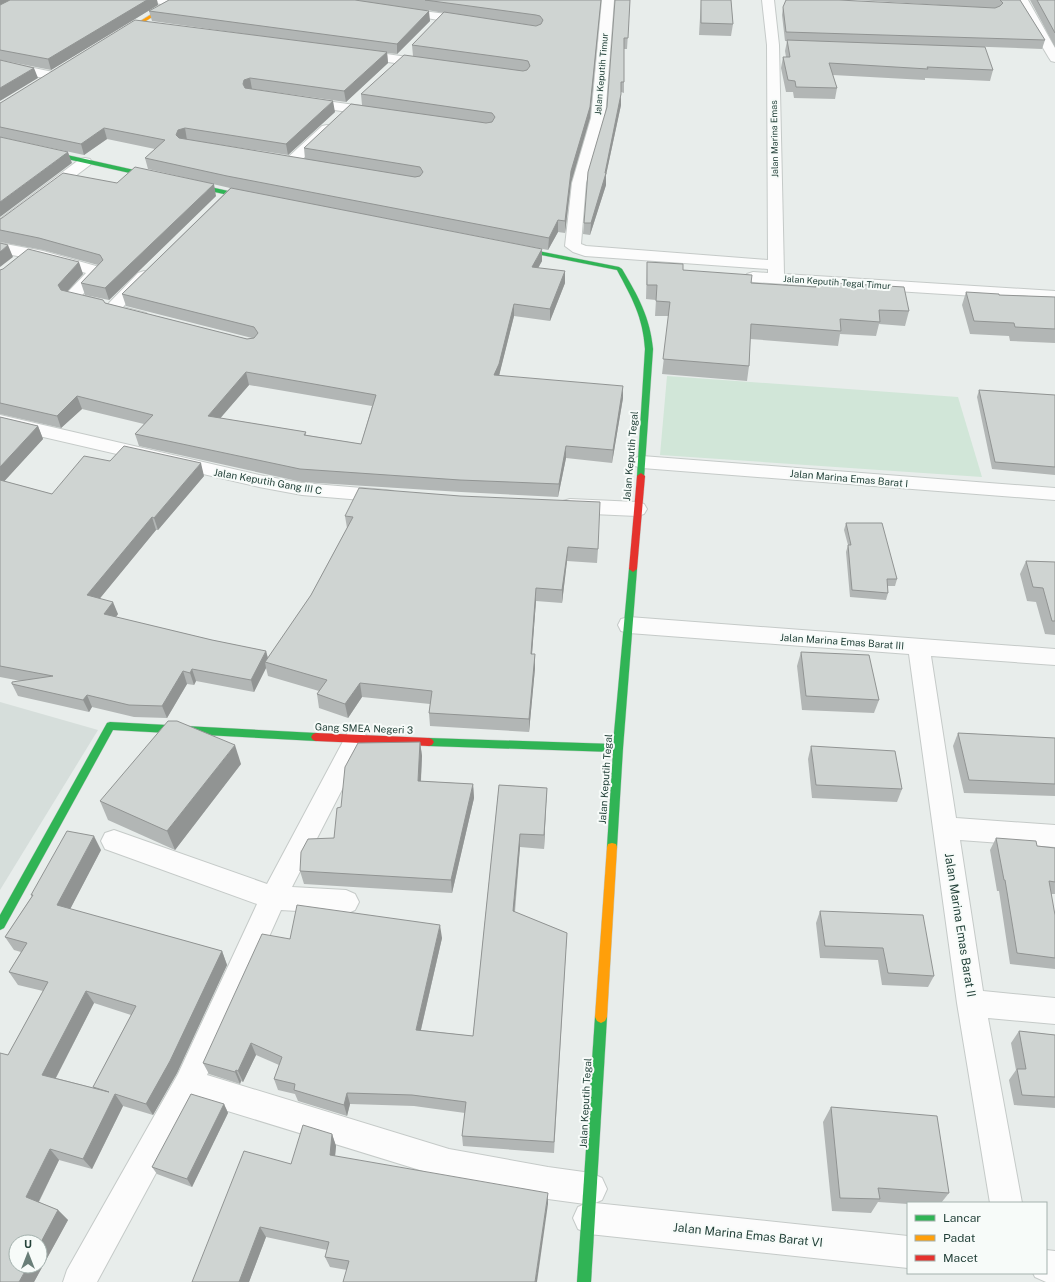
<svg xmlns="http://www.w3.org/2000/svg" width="1055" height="1282" viewBox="0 0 1055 1282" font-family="'Public Sans',sans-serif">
  <rect width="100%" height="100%" fill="#e8edeb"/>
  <!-- built -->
  <polygon fill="#d6dedb" points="0,702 98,730 0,890"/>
  <!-- green -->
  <polygon fill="#d1e6d8" points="667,376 958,397 982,477 660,455"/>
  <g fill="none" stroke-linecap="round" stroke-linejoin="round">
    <defs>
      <g id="street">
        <polygon points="147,0 175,0 179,3 177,5 173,6 149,2"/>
        <polygon points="602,0 614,0 605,118 586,183 581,244 586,246 768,260 767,45 762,0 774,0 779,45 784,274 1055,291 1055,301 753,282 747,280 745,277 747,274 753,272 768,273 768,269 585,256 573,252 565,246 572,183 591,118"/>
        <polygon points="1016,0 1028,0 1055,48 1055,62 1051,61 1049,58 1018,6"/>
        <polygon points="400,8 469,17 473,19 475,21 473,23 469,25 396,13 394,11 396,9"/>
        <polygon points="358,50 429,60 433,61 435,64 433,67 429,68 354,57 352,54 354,51"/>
        <polygon points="0,61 53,72 57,73 59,76 57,79 53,80 0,69"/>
        <polygon points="305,98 376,108 381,109 383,112 381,115 376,116 300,105 298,102 300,99"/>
        <polygon points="327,125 332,126 334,129 332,132 296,165 291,166 286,165 284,162 286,159 322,126"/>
        <polygon points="85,158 90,159 92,162 90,165 5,229 0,231 0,219 80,159"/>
        <polygon points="0,243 43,251 103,268 105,271 103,274 82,295 101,300 103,303 101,306 95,308 65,301 63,298 65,295 86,273 41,260 0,253"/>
        <polygon points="144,271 150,273 152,276 123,307 146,313 148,317 146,321 140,322 111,315 107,306 109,303 138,273"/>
        <polygon points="0,415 259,475 302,483 386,490 393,491 396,496 393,501 386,502 302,495 259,487 0,427"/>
        <polygon points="642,456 1055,488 1055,500 642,468 635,466 632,462 635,458"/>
        <polygon points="570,499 637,502 644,504 647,509 644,514 637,516 570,513 563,511 560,506 563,501"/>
        <polygon points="629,617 1055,649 1055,665 931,656 956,818 1055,825 1055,847 960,840 983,991 1055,998 1055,1024 988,1018 1022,1203 990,1203 957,1003 909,654 629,633 621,631 618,625 621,619"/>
        <polygon points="356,730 364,732 368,739 292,887 346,890 355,894 359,902 355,910 346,914 281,910 207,1075 449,1149 548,1167 591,1173 602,1178 607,1189 602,1200 595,1203 908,1236 908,1268 589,1234 578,1229 573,1218 578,1207 585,1204 548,1199 449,1179 195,1101 97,1282 63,1282 67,1270 178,1074 257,904 105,849 101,841 105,833 114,830 267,884 348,732"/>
        <polygon points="1046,1250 1055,1251 1055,1282 1046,1282 1035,1277 1033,1273 1046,1273"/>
      </g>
      <g id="fast">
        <polygon points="0,140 255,197 258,199 255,201 0,144"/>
        <path d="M513,246L619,267L622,269C638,296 650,317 653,349L644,478L641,479L637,476L645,349C643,317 632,298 617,270L511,249V247Z"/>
        <polygon points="633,566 637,569 623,748 617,847 616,850 612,851 608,850 607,847 613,752 429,746 426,745 424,742 426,739 429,738 613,744 629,569"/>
        <polygon points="110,722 316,733 319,734 321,737 319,740 316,741 113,730 4,928 0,930 0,915 107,723"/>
        <polygon points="601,1011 605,1013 607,1017 591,1282 577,1282 595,1017 597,1013"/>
      </g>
      <g id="slow">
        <polygon points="174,0 179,0 119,38 115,37"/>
        <polygon points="612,843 616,844 617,847 607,1017 605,1021 601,1023 597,1021 595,1017 607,847 608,844"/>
      </g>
      <g id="jam">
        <polygon points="641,473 645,476 637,569 633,572 629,569 637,476"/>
        <polygon points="316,733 429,738 432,739 434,742 432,745 429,746 316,741 313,740 311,737 313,734"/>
      </g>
    </defs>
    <!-- street casing -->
    <use href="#street" stroke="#c5cac8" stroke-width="2"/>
    <!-- fast casing -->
    <use href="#fast" stroke="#c3cbc8" stroke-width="1"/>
    <!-- slow casing -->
    <use href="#slow" stroke="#c3cbc8" stroke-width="1"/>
    <!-- jam casing -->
    <use href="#jam" stroke="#c3cbc8" stroke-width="1"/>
    <!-- street -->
    <use href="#street" fill="#fcfcfc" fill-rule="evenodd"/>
    <!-- fast -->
    <use href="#fast" fill="#30b455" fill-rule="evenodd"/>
    <!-- slow -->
    <use href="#slow" fill="#ff9f0a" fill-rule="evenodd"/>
    <!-- jam -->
    <use href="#jam" fill="#e5322d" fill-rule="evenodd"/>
  </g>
  <!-- wall -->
  <g fill="#b2b6b5" fill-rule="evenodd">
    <polygon points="0,0 157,0 158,5 51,70 0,60"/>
    <path d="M169,0H601L590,118L571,183L565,233L558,232L548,250L337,209L542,261L538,268L565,271V283L550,321L514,316L499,375L623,398L612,463L566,458L558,497L461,492L302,482L139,446L135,434L144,424L82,409L61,428L0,414V270L83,274L67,292L105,303L247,339L252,338L126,306L122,294L230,188L148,169L145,158L155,149L107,139L84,155L0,137V103L289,40L152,21L149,11ZM427,10L444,13L412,45L413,56L361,94L362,105L304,148L305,159L196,141L288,155L335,112L252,89L346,102L388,63L387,53L397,54L430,21ZM488,19L537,26H536ZM249,385L372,406L361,444L306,435V432L220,418Z"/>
    <polygon points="630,0 627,49 624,49 624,93 621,92 621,105 606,175 606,185 590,235 583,234 584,223 607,107"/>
    <polygon points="701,0 731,0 733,24 731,36 699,35"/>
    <polygon points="857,0 1020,0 1045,40 1042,49 960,46 993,70 990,81 925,78 925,80 833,75 837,88 835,99 794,98 793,92 786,92 781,68 783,57 786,57 785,51 787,41 785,41 782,15 783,7 939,5"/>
    <polygon points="1030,0 1055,0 1055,47"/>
    <polygon points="117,183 216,196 109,300 85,295 81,283 98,265 43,250 0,242 0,219"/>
    <polygon points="647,262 683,270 751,283 815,287 816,282 909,311 905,326 879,324 876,336 840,334 838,346 750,339 749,366 747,381 662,374 669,316 655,316 656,300 646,299"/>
    <polygon points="966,292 999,295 1055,297 1055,343 1010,341 1009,336 970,334 962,305"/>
    <polygon points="979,390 1055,395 1055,475 992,469 977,397"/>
    <polygon points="0,417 38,426 43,439 4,481 52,494 110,461 204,476 158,530 156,530 100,598 118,614 116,617 212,640 266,651 268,658 311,595 347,528 345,516 598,549 597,563 567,561 562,603 536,601 532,654 535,654 535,668 529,732 430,726 429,713 430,704 362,697 348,718 319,708 317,694 319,691 268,676 266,668 254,692 196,681 194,685 187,684 167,718 134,717 92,707 89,712 18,696 12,684 21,681 0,677"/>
    <polygon points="846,523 897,579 895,586 888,586 888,593 886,600 850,597 846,552 848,545 844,530"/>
    <polygon points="1026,561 1055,562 1055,635 1045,634 1036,602 1027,601 1020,574"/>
    <polygon points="801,652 879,700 874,713 802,710 797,666"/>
    <polygon points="958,733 1055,738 1055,796 964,793 953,746"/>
    <polygon points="420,742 422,756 421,781 473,784 474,798 452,893 304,884 300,871 334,838 341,807"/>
    <polygon points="811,746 902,789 897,802 812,798 808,759"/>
    <polygon points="241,764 175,850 108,820 100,801"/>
    <polygon points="499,785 547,788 544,849 520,847 515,912 567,933 554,1153 463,1146 462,1136 465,1113 414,1106 350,1104 347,1116 298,1101 295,1094 278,1090 274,1079 279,1065 256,1055 243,1082 241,1081 240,1084 209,1074 203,1063 290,939 442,938 421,1030 473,1036"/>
    <polygon points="996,838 1037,846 1055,848 1055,894 1051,894 1055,915 1055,969 1010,964 999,891 997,891 990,850"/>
    <path d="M101,850L70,909L222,951L227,965L177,1073L153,1115L123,1106L92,1169L59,1160L39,1202L58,1210L68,1220L34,1282L8,1055L43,991L18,985L9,972L21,952L14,950L5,937L32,896L31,895ZM94,1003L131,1015L93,1087L94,1088L56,1078Z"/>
    <polygon points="820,911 934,976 928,987 882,985 878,960 820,958 816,923"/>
    <polygon points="1019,1031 1055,1035 1055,1108 1014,1105 1009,1080 1016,1070 1011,1043"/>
    <polygon points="224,1104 228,1113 192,1187 157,1174 152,1167"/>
    <polygon points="831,1107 949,1193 941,1203 908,1203 908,1204 878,1202 871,1213 832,1211 823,1122"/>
    <polygon points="332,1134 336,1146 335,1156 548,1204 347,1270 330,1267 325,1257 327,1250 266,1237 249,1282 192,1282 291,1164"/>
  </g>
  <!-- shaded-wall -->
  <g fill="#919493">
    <polygon points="0,0 13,0 0,6"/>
    <polygon points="147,0 157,0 158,5 51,70 48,59"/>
    <polygon points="601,0 590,118 571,183 565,233 565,221 571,171"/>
    <polygon points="429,11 430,21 397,54 397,44"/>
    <polygon points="387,52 388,63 346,102 344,91"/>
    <polygon points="34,68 38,78 0,101 0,88"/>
    <polygon points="250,78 252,89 246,91 243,84 244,80"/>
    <polygon points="621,94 621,105 606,175 606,185 590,235 591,223 605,173"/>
    <polygon points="333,101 335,112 288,155 286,144"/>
    <polygon points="104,128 107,139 84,155 81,144"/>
    <polygon points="185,128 187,140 181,141 176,135 178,130"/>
    <polygon points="68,152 72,163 0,217 0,202"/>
    <polygon points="214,184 216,196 109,300 105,288"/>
    <polygon points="558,220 558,232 548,250 549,238"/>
    <polygon points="8,245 13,257 0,267 0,252"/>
    <polygon points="542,249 542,261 532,279 532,267"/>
    <polygon points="79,262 83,274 62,297 58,285"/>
    <polygon points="565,271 565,283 550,321 550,309"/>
    <polygon points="514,304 514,316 499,376 494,375"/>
    <polygon points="246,372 249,385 211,429 208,416"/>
    <polygon points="623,386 623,398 612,463 613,450"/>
    <polygon points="77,396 82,409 61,428 57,416"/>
    <polygon points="38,426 43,439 0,486 0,467"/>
    <polygon points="566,446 566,458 558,497 559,484"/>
    <polygon points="201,463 204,476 158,530 154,518"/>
    <polygon points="152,517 156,530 92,608 87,595"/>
    <polygon points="568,547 567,561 562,603 562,590"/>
    <polygon points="536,588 536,601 531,667 531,654"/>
    <polygon points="113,602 118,614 109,626 104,614"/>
    <polygon points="266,651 269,663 265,662 266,668 254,692 251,680"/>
    <polygon points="535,654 535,668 529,732 529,719"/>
    <polygon points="192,669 196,681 194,685 190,673"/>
    <polygon points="183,671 187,684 167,718 162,706"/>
    <polygon points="360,683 362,697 348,718 345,704"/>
    <polygon points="87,695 92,707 89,712 83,700"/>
    <polygon points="420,742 422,756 420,795 418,781"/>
    <polygon points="235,745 241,764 175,850 167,831"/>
    <polygon points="473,784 474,798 452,893 451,880"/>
    <polygon points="547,788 546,801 544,849 544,835"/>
    <polygon points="520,834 520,847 513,924 513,911"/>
    <polygon points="94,836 101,850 65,919 57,905"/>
    <polygon points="440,925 442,938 418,1042 416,1030"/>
    <polygon points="222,951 227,965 177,1073 153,1115 146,1104"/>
    <polygon points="86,991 94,1003 51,1087 42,1075"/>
    <polygon points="251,1043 256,1055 243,1082 238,1071"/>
    <polygon points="236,1070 241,1081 240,1084 235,1072"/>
    <polygon points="347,1093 350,1104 347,1116 344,1105"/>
    <polygon points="115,1094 123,1106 92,1169 83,1159"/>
    <polygon points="224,1104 228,1113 192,1187 187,1179"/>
    <polygon points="332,1134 336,1146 334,1167 330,1155"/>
    <polygon points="50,1149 59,1160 36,1207 26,1197"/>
    <polygon points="548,1193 548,1204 537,1282 535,1282"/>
    <polygon points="58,1210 68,1220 34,1282 19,1282 28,1266 40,1266 40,1244"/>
    <polygon points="260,1227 266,1237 249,1282 239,1282"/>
  </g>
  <!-- building -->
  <g fill="#cfd4d2" stroke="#919493" fill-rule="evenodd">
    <polygon points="10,0 147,0 48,59 0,50 0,5"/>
    <polygon points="169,0 355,0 429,11 397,44 149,11"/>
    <polygon points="425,0 601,0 590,107 571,171 565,221 558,220 549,238 227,176 145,158 165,140 104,128 81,144 0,127 0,103 2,102 135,20 387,52 344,91 250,78 244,80 243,84 245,88 333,101 286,144 185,128 178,130 176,135 179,138 415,177 420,176 423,172 420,167 304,148 351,104 486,123 492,122 495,117 492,113 361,94 404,55 523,71 527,70 530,66 528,61 523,60 412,45 444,12 536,26 541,24 543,20 540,16 536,15"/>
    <polygon points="615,0 630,0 628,38 624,38 624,82 621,82 621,94 605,173 606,173 591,223 584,223 588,172 607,107"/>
    <polygon points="701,0 731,0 733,24 701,23"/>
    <polygon points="786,0 839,0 995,8 1000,6 1003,3 1000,0 1020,0 1045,40 786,32 783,7"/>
    <polygon points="1037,0 1055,0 1055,33"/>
    <polygon points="787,40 985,47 993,70 927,67 928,69 829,63 837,88 796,87 795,81 788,80 783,57 790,57"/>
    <polygon points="0,60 34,68 0,88"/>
    <polygon points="0,137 68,152 0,202"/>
    <polygon points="135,167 214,184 105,288 81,283 103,260 100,255 39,238 0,230 0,219 2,218 63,173 117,183"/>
    <path d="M231,188L542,249L532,267L565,271L550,309L514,304L499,364L494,375L623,386L613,450L566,446L559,484L460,480L300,469L135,434L153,415L77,396L57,416L0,403V270L3,269L28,249L79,262L58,285L61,290L103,300L105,303L247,339L254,338L258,333L254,327L122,294ZM246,372L376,395L361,444L304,435L306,432L208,416Z"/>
    <polygon points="0,243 8,245 0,252"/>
    <polygon points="647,262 683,264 683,270 752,275 751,283 816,287 816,282 904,287 909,311 879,310 880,322 840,319 841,331 751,324 749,366 663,359 670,302 656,301 657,285 647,285"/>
    <polygon points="966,292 999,294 999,295 1055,297 1055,329 1015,327 1014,323 974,321"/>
    <polygon points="979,390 1055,395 1055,467 995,462"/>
    <polygon points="0,417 38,426 0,467"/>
    <polygon points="124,446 201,463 154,518 152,517 87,595 113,602 104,614 212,640 266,651 251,680 192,669 190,673 183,671 162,706 129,705 87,695 83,700 12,684 12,682 53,676 0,666 0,480 52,494 84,456 110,461"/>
    <polygon points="359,488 460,496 600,502 598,549 568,547 562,590 536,588 531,654 535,654 529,719 429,713 432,691 360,683 345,704 317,694 327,680 265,662 311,595 353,517 345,516"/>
    <polygon points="846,523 882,523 897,579 887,579 888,593 852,590 848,545 851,545"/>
    <polygon points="1026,561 1055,562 1055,621 1052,621 1043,588 1033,587"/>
    <polygon points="801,652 869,655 879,700 806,696"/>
    <polygon points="168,721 177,721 235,745 167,831 100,801"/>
    <polygon points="958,733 1055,738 1055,784 969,780"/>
    <polygon points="420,742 418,781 473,784 451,880 300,871 301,852 308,839 334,838 337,808 341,807 345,767 358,743"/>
    <polygon points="811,746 895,751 902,789 816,785"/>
    <polygon points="499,785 547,788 544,835 520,834 513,911 567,933 554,1142 462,1136 466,1102 412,1095 347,1093 344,1105 294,1090 295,1084 274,1079 282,1057 251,1043 238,1071 236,1070 235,1072 203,1063 262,934 290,939 297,905 440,925 416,1030 473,1036"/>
    <path d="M67,831L94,836L57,905L222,951L170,1061L146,1104L115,1094L83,1159L50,1149L26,1197L58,1210L40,1244V1242H16V1266H28L19,1282H0V1053L8,1055L48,982L9,972L27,943L5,937L33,895H31ZM86,991L136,1006L93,1087L109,1092L42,1075Z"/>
    <polygon points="996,838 1036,841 1037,846 1055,848 1055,882 1049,881 1055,915 1055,958 1017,953 1005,880 1004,880"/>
    <polygon points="820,911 923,915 934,976 888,973 883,948 825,946"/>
    <polygon points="1019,1031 1055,1035 1055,1097 1022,1095 1017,1069 1026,1069"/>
    <polygon points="191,1094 224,1104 187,1179 152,1167"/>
    <polygon points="831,1107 937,1116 949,1193 878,1188 880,1199 840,1198"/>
    <polygon points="303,1125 332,1134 330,1155 548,1193 535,1282 343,1282 349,1261 325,1257 329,1242 260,1227 239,1282 192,1282 244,1151 291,1164"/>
  </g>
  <g text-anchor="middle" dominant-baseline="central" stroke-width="4" stroke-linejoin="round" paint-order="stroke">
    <!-- far-street labels -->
    <g font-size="9" fill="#24423a" stroke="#f7fbf9">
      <text transform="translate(601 74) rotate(-85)">Jalan Keputih Timur</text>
      <text transform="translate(774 139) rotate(-91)">Jalan Marina Emas</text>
      <text transform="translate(837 282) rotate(4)">Jalan Keputih Tegal Timur</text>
    </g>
    <!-- street labels -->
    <g font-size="10" fill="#24423a" stroke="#f7fbf9">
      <text transform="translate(630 456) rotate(-85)">Jalan Keputih Tegal</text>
      <text transform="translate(849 478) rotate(5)">Jalan Marina Emas Barat I</text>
      <text transform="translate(268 481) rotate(10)">Jalan Keputih Gang III C</text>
      <text transform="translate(842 641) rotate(4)">Jalan Marina Emas Barat III</text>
      <text transform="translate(364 728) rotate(2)">Gang SMEA Negeri 3</text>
      <text transform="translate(605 779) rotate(-86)">Jalan Keputih Tegal</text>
      <text transform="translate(585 1103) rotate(-87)">Jalan Keputih Tegal</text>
    </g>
    <!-- near-street labels -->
    <g font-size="12" fill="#24423a" stroke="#f7fbf9">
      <text transform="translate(960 925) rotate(81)">Jalan Marina Emas Barat II</text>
      <text transform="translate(748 1235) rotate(6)">Jalan Marina Emas Barat VI</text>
    </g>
  </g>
  <!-- legend -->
  <rect x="907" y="1202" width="140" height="72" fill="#f7fbf9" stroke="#a3b1ad"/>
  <rect x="915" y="1215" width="20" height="6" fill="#30b455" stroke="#a3b1ad"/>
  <text x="943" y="1222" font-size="12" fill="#24423a">Lancar</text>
  <rect x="915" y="1235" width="20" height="6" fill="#ff9f0a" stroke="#a3b1ad"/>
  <text x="943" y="1242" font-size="12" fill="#24423a">Padat</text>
  <rect x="915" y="1255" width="20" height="6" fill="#e5322d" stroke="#a3b1ad"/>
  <text x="943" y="1262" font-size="12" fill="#24423a">Macet</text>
  <!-- north arrow -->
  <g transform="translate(28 1254)"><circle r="19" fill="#f7fbf9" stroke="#a3b1ad"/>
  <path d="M0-3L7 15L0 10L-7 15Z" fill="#697e78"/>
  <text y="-6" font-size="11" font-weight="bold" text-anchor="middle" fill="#24423a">U</text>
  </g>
</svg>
